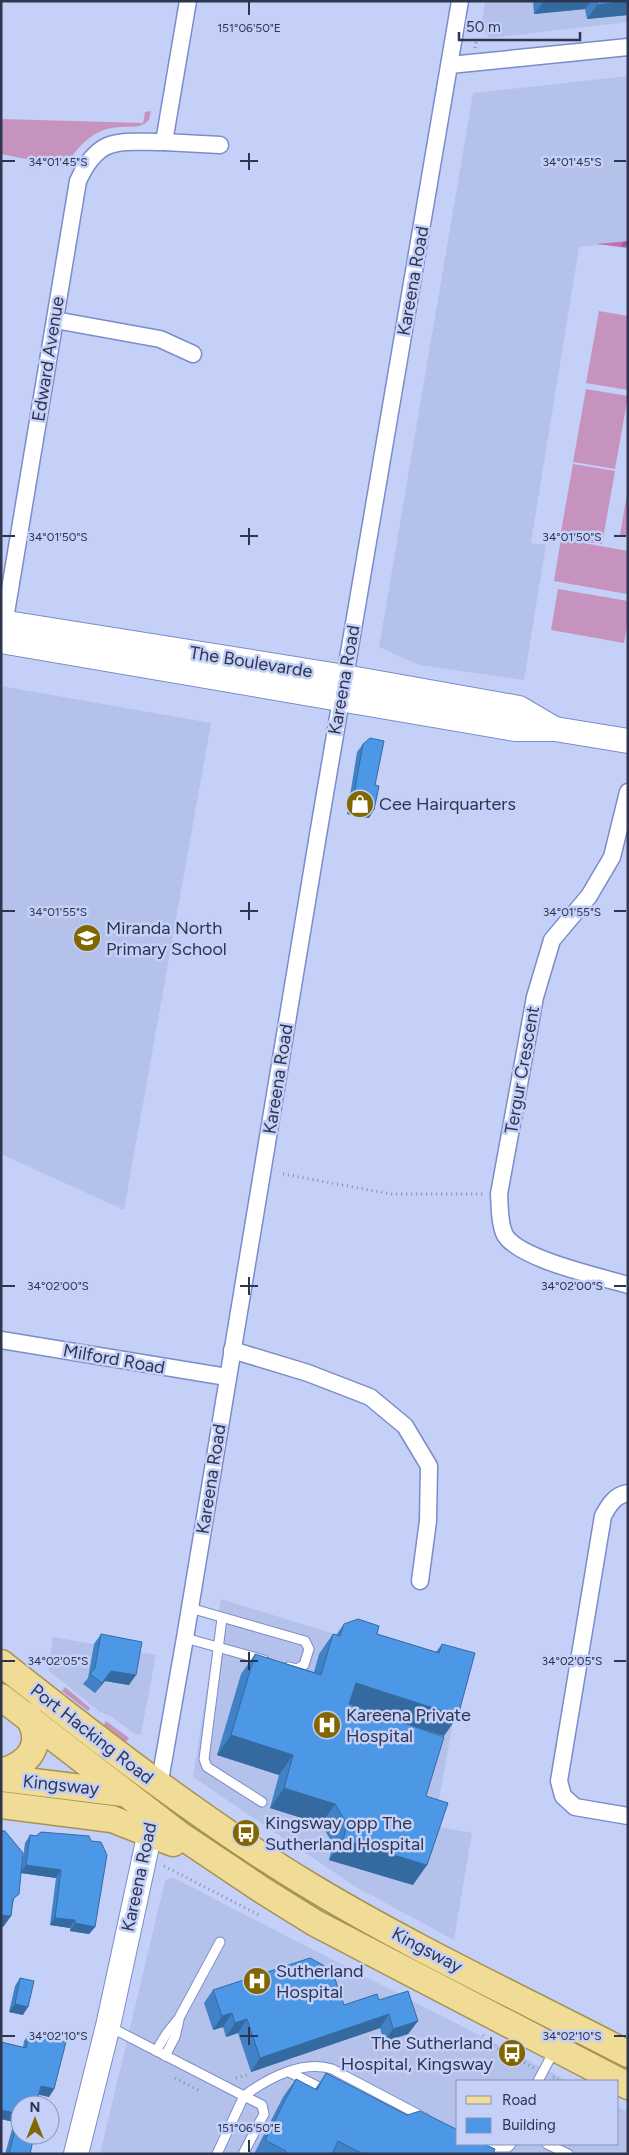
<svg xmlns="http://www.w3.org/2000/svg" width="629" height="2155" viewBox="0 0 629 2155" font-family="Figtree,sans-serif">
  <defs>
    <pattern id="forest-firs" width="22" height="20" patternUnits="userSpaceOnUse" patternTransform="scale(1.25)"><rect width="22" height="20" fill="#c26fb8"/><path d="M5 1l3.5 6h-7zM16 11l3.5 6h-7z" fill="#9e5c98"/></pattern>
  </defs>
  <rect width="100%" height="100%" fill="#c4d0f7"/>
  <!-- built -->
  <g fill="#b4c2eb">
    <polygon points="485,1 628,1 628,22 490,38 481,29"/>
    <polygon points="628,76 628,241 579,247 531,543 546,545 524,680 419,665 379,647 473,93"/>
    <polygon points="1,686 211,723 124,1210 1,1154"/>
    <polygon points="221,1599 462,1673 434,1826 472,1833 454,1940 354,1886 193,1777"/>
    <polygon points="53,1637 156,1655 141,1734 137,1735 110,1716 100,1712 48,1670"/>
    <polygon points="172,1877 568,2081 458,2081 458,2144 618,2144 618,2107 628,2112 628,2154 100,2154 165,1881"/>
  </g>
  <!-- grass -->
  <g fill="#c693be">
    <path d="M151,111L149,120C140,129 132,126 120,127C94,128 77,146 66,167L1,154V119L143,123L145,112Z"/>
    <polygon points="599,311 628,316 628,390 586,383"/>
    <polygon points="586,389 628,396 615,469 573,462"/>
    <polygon points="573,464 615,471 602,544 560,537"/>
    <polygon points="628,488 628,536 620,535"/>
    <polygon points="561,539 628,551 627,594 554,581"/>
    <polygon points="558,589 628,601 628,621 624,643 551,630"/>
    <polygon points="65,1687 90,1708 88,1711 62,1691"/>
    <polygon points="106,1721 129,1738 126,1742 104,1725"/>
  </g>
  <!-- forest -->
  <polygon fill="url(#forest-firs)" points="628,241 628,248 597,244"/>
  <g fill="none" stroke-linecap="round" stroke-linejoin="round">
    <defs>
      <g id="lane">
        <polyline points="190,1608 305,1641 309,1649 304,1665 297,1669 288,1667"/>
        <polyline points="222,1618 204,1759 207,1767 262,1802"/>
        <polyline points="185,1638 264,1660"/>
        <path d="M110,2027L244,2096C268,2078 302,2060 332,2069L425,2118"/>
        <polyline points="156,2051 167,2033 179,2018 220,1942"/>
        <polyline points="165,2056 175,2037 179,2020"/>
        <polyline points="289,2072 327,2091"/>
        <polyline points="538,2081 554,2051"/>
        <polyline points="476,2144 482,2147 508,2147 511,2144"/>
        <polyline points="547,2144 568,2154"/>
        <polyline points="217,2154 244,2096 262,2105 264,2114 243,2154"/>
      </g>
      <g id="street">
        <polyline points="450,65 628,47"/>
        <polyline points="164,142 220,145"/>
        <polyline points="55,320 160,339 193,354"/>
        <path d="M3,631L78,181C99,135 119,142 164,142L188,1"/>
        <path d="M628,792L612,857L589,896L552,940L535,997L499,1194C500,1207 499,1221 504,1233C514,1258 601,1277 628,1285"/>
        <polyline points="1,1340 227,1377"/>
        <polyline points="232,1350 308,1373 370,1397 405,1426 429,1466 428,1521 420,1581"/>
        <path d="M628,1493C615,1495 609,1505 603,1516L559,1781L563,1796L575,1807L628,1816"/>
        <polyline points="159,1786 185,1638 319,829 460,1"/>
      </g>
      <g id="secondary">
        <polyline points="1,622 345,677 519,708 553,728"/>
        <polyline points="1,641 515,729 555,729 628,741"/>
        <polyline points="76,2154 108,2026 150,1832"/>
      </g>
      <g id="primary">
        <path d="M1,1663C101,1742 201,1820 310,1886C413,1948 522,1999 628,2054"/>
        <polyline points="1,1697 180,1835 262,1890 315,1923 628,2086"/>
        <path d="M1,1772C30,1764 45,1744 28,1716"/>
        <polyline points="1,1778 123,1793"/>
        <polyline points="1,1805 112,1819 173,1843"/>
      </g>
    </defs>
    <!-- lane casing -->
    <use href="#lane" stroke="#7b8cc9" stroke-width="11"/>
    <!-- street casing -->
    <use href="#street" stroke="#7b8cc9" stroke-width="19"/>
    <!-- secondary casing -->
    <use href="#secondary" stroke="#7b8cc9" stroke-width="26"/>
    <!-- primary casing -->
    <use href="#primary" stroke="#a79251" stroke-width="29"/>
    <!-- path -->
    <g stroke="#838daf" stroke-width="3" stroke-dasharray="1 4" stroke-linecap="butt">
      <polyline points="475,48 477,39"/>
      <polyline points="283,1174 391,1194 483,1194"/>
      <polyline points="164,1866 259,1915"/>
      <polyline points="483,2035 495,2047 534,2068"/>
      <polyline points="553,2077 562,2081"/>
      <polyline points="175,2078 200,2091"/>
      <polyline points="236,2078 250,2074"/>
    </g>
    <!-- lane -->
    <use href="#lane" stroke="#fff" stroke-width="9"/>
    <!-- street -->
    <use href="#street" stroke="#fff" stroke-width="16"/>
    <!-- secondary -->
    <use href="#secondary" stroke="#fff" stroke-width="24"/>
    <!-- primary -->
    <use href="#primary" stroke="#f1dc97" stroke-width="26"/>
  </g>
  <!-- wall -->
  <g fill="#4182c6">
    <polygon points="533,1 628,1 628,15 587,19 585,9 534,14"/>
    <polygon points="363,744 369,818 347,814 357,752"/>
    <polygon points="344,1624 436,1652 442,1644 444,1736 394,1720 426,1796 413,1885 329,1860 333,1844 321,1824 270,1808 279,1775 217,1755 241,1674 255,1654 314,1672 319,1654 333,1634 336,1635"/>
    <polygon points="101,1634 129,1685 105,1681 95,1693 83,1684 88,1678 94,1644"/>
    <polygon points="1,1831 22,1865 25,1843 30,1835 36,1836 41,1832 95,1927 89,1934 70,1931 70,1928 50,1925 56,1878 21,1873 13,1903 11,1916 3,1927 1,1927"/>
    <polygon points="20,1978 23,2015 9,2012 15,1986"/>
    <polygon points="213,1990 344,2005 379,2000 418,2021 408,2034 384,2042 380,2028 251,2072 238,2033 226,2037 223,2027 213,2030 204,2003"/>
    <polygon points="30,2033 54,2089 49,2097 39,2094 20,2105 30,2154 5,2154 14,2122 1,2119 1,2042 23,2047 24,2041"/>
    <polygon points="326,2073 407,2115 493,2154 254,2154 283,2097 296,2079 315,2089"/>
  </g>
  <!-- shaded-wall -->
  <g fill="#356aa1">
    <polygon points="544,1 591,1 585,9 534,14"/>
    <polygon points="628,1 628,15 587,19 597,5"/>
    <polygon points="352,806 374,810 369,818 347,814"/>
    <polygon points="111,1671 136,1675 129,1685 105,1681 95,1693"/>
    <polygon points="356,1683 458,1716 444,1736 342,1703"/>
    <polygon points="231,1735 293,1755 279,1775 217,1755"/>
    <polygon points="284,1788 335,1804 321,1824 270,1808"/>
    <polygon points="343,1840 427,1865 413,1885 329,1860"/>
    <polygon points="26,1865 61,1870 56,1878 21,1873"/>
    <polygon points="1,1915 11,1916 3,1927 1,1927"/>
    <polygon points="55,1918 75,1920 70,1928 50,1925"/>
    <polygon points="75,1923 95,1927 89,1934 70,1931"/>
    <polygon points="15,2004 28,2007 23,2015 9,2012"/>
    <polygon points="232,2013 223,2027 213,2030 222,2016"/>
    <polygon points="389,2014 380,2028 251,2072 260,2058"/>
    <polygon points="247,2019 238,2033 226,2037 235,2023"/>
    <polygon points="418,2021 408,2034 384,2042 393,2029"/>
    <polygon points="41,2086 54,2089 49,2097 35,2094"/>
    <polygon points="1,2110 19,2114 14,2122 1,2119"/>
  </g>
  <!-- building -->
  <g fill="#4c97e6" stroke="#356aa1">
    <polygon points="596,1 628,1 597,5"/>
    <polygon points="370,738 384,741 375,785 379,786 374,810 352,806 363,744"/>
    <polygon points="358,1619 379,1626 377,1634 439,1653 442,1644 475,1653 458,1716 356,1683 349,1704 444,1737 426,1796 448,1803 427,1865 343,1840 347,1824 335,1804 284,1788 293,1755 231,1735 255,1654 321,1675 333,1634 340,1636 344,1624"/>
    <polygon points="101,1634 142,1642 136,1675 111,1671 102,1683 90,1674 95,1668"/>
    <polygon points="1,1831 5,1831 23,1853 19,1894 13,1899 11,1916 1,1915"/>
    <polygon points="41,1832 89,1836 91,1841 101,1842 107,1855 95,1927 75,1923 75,1920 55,1918 61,1870 26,1865 30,1835 36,1836"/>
    <polygon points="310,1958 332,1970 344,2005 377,1994 379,2000 408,1991 418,2021 393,2029 389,2014 260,2058 247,2019 235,2023 232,2013 222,2016 213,1990"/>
    <polygon points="20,1978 34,1981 28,2007 15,2004"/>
    <polygon points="30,2033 66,2042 54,2089 41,2086 36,2105 20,2105 20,2135 34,2136 30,2154 9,2154 19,2114 1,2110 1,2042 26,2048"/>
    <polygon points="326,2073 407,2115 420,2111 458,2130 458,2144 484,2144 495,2149 493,2154 363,2154 338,2141 332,2154 284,2154 286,2151 265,2140 296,2079 317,2090"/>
  </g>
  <!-- ticks -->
  <path fill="none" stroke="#2e354f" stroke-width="2" d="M249,2V15M249,153V170M2,161H15M240,161H258M614,161H626M249,528V545M2,536H15M240,536H258M614,536H626M249,902V920M2,911H15M240,911H258M614,911H626M249,1277V1295M2,1286H15M240,1286H258M614,1286H626M249,1652V1670M2,1661H15M240,1661H258M614,1661H626M249,2027V2045M2,2036H15M240,2036H258M614,2036H626M249,2140V2152"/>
  <!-- icons -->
  <defs>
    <symbol id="shop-disc" viewBox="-11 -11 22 22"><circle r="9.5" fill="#816700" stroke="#c4d0f7"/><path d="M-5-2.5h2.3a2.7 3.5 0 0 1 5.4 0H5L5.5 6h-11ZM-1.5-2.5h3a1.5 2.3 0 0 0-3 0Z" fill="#fff"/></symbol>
    <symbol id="school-disc" viewBox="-11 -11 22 22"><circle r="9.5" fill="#816700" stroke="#c4d0f7"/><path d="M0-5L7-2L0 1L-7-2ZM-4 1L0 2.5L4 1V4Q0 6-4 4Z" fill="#fff"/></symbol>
    <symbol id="hospital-disc" viewBox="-11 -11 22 22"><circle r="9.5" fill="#816700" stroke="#c4d0f7"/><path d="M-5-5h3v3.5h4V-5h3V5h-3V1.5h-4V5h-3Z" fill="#fff"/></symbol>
    <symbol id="bus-disc" viewBox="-11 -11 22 22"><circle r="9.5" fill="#816700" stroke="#c4d0f7"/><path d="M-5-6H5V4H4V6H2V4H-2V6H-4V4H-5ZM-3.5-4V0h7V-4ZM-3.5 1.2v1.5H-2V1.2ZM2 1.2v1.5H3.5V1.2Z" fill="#fff"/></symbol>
  </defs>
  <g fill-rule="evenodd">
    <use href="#shop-disc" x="344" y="788" width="32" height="32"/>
    <use href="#school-disc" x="71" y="922" width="32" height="32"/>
    <use href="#hospital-disc" x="311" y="1709" width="32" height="32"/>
    <use href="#bus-disc" x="230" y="1817" width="32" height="32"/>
    <use href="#hospital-disc" x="241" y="1965" width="32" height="32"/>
    <use href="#bus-disc" x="496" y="2037" width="32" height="32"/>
  </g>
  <g text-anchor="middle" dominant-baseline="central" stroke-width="5" stroke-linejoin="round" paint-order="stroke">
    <!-- street labels -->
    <g font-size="18" fill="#2e354f" stroke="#c4d0f7">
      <text transform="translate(413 281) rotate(-80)">Kareena Road</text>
      <text transform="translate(48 359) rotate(-81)">Edward Avenue</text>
      <text transform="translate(251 662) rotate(9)">The Boulevarde</text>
      <text transform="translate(344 680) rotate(-80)">Kareena Road</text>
      <text transform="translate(522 1070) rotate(-80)">Tergur Crescent</text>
      <text transform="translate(278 1079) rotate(-81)">Kareena Road</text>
      <text transform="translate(114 1359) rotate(10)">Milford Road</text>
      <text transform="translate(211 1479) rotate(-81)">Kareena Road</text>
      <text transform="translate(92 1734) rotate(38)">Port Hacking Road</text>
      <text transform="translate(61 1785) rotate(6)">Kingsway</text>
      <text transform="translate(139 1877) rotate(-78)">Kareena Road</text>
      <text transform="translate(427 1950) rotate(28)">Kingsway</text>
    </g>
    <!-- poi labels -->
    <g font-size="18" fill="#2e354f" stroke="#c4d0f7" text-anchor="start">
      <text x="379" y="804">Cee Hairquarters</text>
      <text x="106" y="928">Miranda North<tspan x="106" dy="21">Primary School</tspan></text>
      <text x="346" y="1715">Kareena Private<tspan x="346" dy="21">Hospital</tspan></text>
      <text x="265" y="1823">Kingsway opp The<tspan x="265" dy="21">Sutherland Hospital</tspan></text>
      <text x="276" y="1971">Sutherland<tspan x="276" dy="21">Hospital</tspan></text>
      <text x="493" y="2043" text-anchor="end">The Sutherland<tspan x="493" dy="21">Hospital, Kingsway</tspan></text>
    </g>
  </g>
  <g font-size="12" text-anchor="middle" fill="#2e354f" stroke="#c4d0f7" stroke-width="5" stroke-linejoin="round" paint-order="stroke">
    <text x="249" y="32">151°06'50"E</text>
    <text x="58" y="166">34°01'45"S</text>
    <text x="572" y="166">34°01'45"S</text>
    <text x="58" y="541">34°01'50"S</text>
    <text x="572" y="541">34°01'50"S</text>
    <text x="58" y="916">34°01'55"S</text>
    <text x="572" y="916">34°01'55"S</text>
    <text x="58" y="1290">34°02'00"S</text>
    <text x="572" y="1290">34°02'00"S</text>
    <text x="58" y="1665">34°02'05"S</text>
    <text x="572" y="1665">34°02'05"S</text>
    <text x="58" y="2040">34°02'10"S</text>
    <text x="572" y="2040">34°02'10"S</text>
    <text x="249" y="2132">151°06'50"E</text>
  </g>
  <!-- border -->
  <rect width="629" height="2155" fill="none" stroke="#2e354f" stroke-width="5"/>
  <!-- legend -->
  <rect x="456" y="2080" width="162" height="65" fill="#c4d0f7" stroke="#8892b4"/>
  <rect x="466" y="2096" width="25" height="8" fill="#f1dc97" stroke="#8892b4"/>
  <text x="502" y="2105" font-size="15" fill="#2e354f">Road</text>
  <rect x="466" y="2118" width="25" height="15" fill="#4c97e6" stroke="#8892b4"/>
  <text x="502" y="2130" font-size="15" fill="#2e354f">Building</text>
  <!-- north arrow -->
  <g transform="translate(35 2120)"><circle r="24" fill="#c4d0f7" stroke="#8892b4"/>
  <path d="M0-4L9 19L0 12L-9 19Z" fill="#816700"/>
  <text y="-8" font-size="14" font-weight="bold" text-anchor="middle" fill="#2e354f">N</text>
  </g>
  <!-- scale -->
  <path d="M459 32v8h121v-8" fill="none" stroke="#2e354f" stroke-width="2.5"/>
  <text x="466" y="32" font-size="15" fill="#2e354f" stroke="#c4d0f7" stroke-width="4" paint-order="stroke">50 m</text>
</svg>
